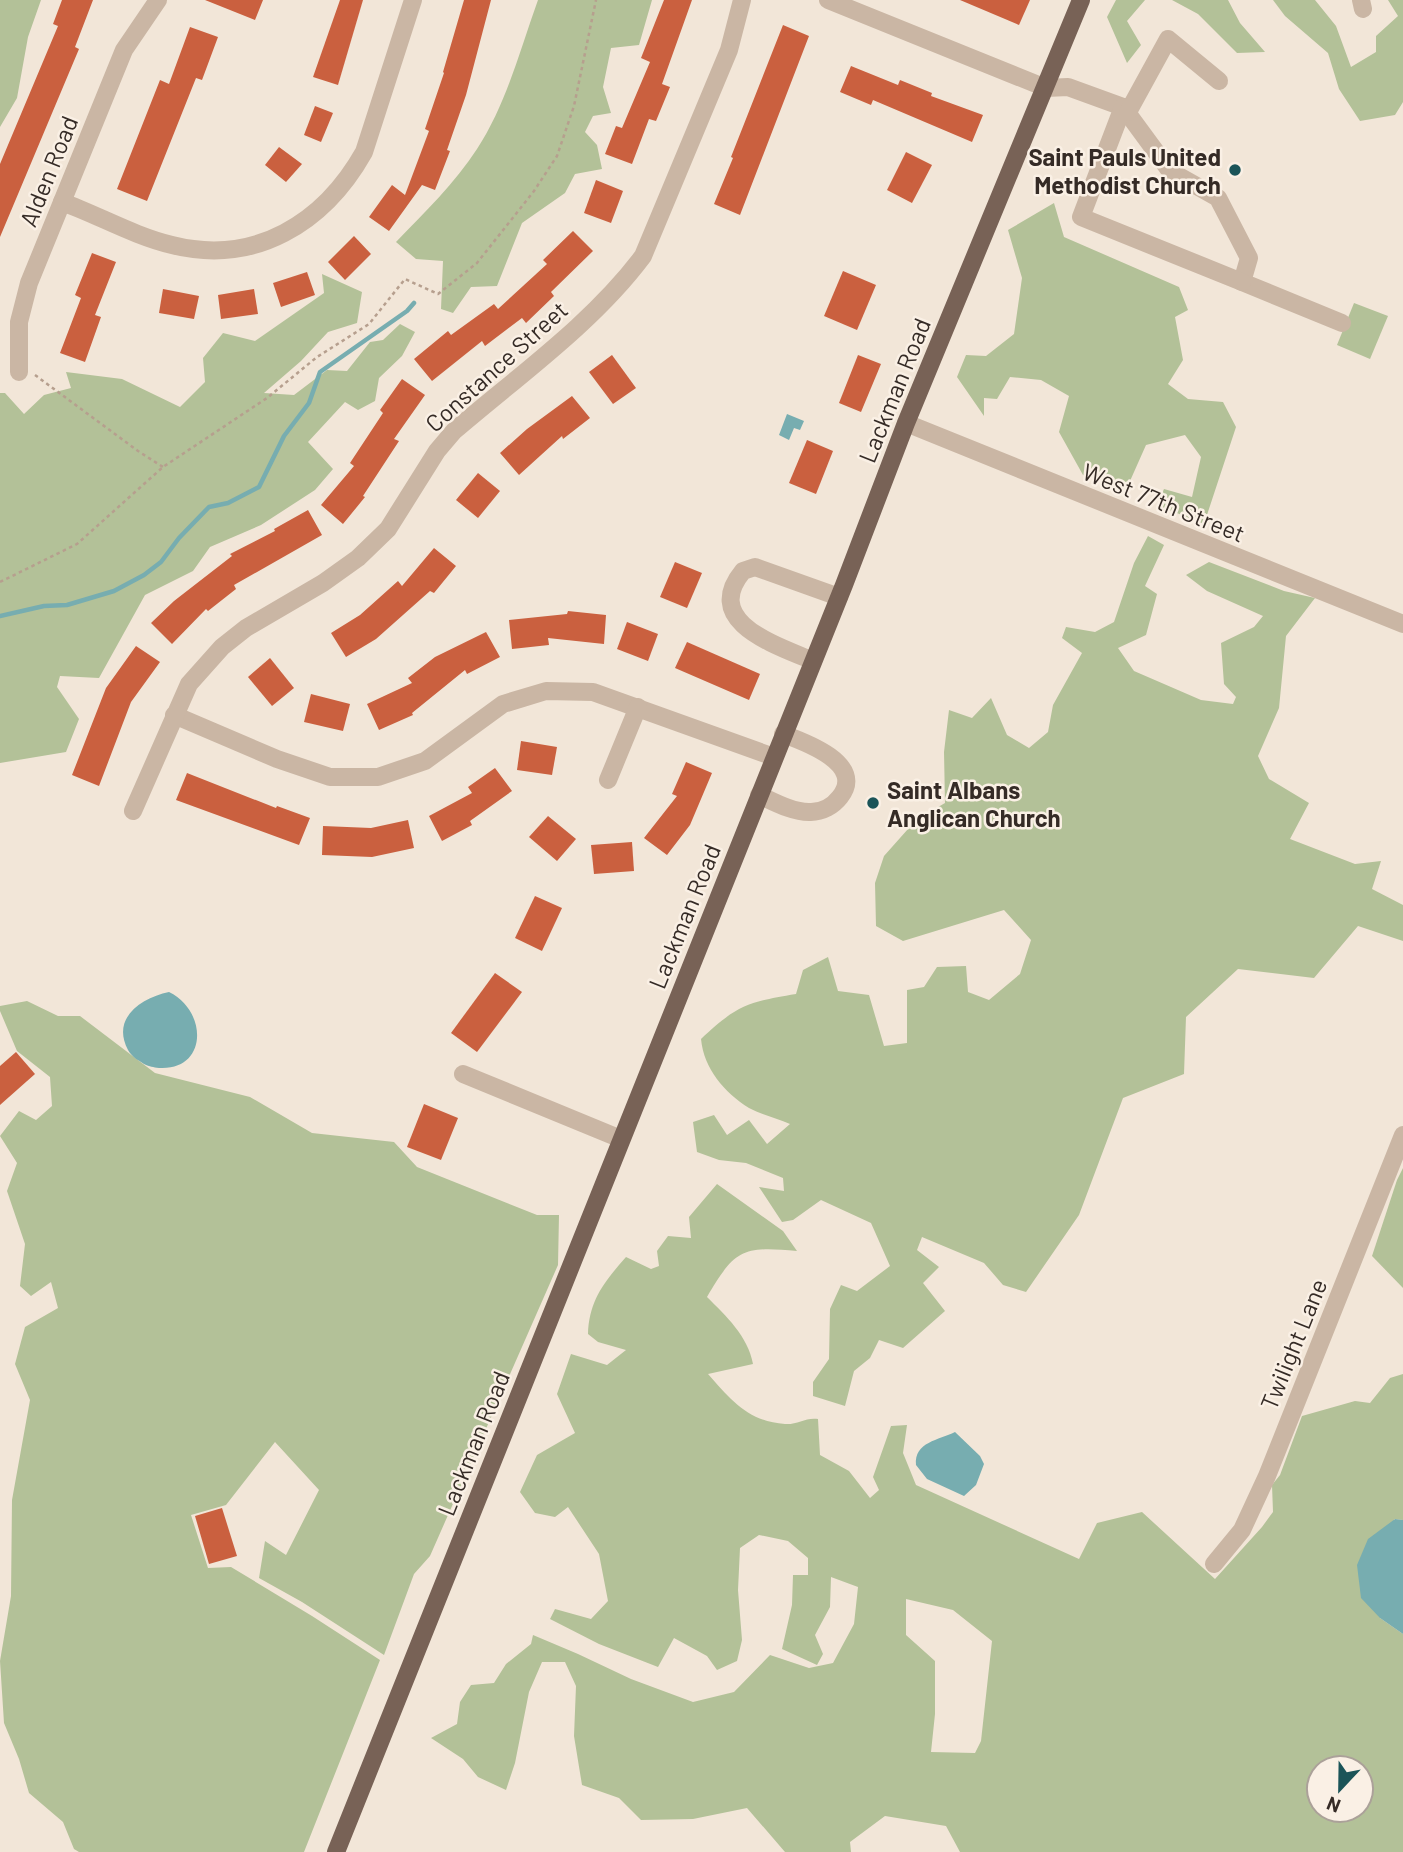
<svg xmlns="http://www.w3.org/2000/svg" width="1403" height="1852" viewBox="0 0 1403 1852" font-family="Barlow,sans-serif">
  <rect width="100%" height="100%" fill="#f2e6d8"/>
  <!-- green -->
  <g fill="#b3c198" fill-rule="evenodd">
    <polygon points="0,0 41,0 28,37 17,98 0,127"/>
    <path d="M538,0H652L639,45L611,48L603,87L611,113L593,116L585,132L597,145L602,169L575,174L565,193L522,223L497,286L471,287L453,313L441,309L443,261L416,259L396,242C424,213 455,183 477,149C506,105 520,50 538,0Z"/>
    <polygon points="1116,0 1145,0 1127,21 1141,45 1127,63 1107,17"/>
    <polygon points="1172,0 1228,0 1240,23 1265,52 1237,53 1198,14"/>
    <polygon points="1273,0 1315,0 1336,26 1351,67 1376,52 1376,36 1398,16 1388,0 1403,0 1403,102 1395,115 1360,121 1339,89 1328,53 1285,16"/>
    <polygon points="1054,203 1064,237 1179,287 1188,310 1175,317 1183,360 1168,384 1188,399 1223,402 1236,427 1204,524 1157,505 1164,489 1192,497 1201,457 1185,435 1146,445 1126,490 1083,475 1059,432 1069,396 1041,380 1010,377 997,399 984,398 984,416 957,377 966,355 986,356 1014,334 1022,278 1008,230"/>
    <polygon points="322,274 362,292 357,323 328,332 301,361 264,393 294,395 327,370 347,371 370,342 383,340 400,324 415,332 402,356 379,378 375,401 358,410 345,402 308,442 333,469 315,490 261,525 210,547 193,571 145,595 99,678 60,676 57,687 79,719 66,752 0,763 0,393 5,393 24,414 44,395 71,388 66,372 122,379 180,407 205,382 203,358 223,333 255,341 324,293"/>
    <polygon points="1354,303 1388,316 1370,359 1337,345"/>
    <path d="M1148,536L1164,545L1145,586L1157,594L1146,635L1118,648L1134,671L1201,700L1233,704L1236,697L1224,684L1221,643L1254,627L1263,616L1207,591L1186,575L1209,562L1284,591L1315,598L1286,636L1279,708L1258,756L1269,779L1309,803L1290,839L1355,864L1381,861L1372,889L1403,905V941L1358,926L1314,978L1238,969L1186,1017L1184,1074L1123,1098L1079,1215L1026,1292L1003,1285L984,1263L922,1237L917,1250L939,1267L923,1283L945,1311L903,1348L879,1340L870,1358L854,1371L845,1406L813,1396V1382L829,1359L830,1309L841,1285L857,1291L890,1266L871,1223L821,1200L793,1220L782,1222L759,1187L784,1191L783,1178L746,1163L719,1160L697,1152L693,1122L714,1115L727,1135L749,1120L767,1144L790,1124C777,1118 762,1115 749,1108C724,1092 704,1069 701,1039C737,1005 748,1002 796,994L803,970L828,957L838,991L869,995L884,1046L907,1043V990L924,987L937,967L966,966L968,992L989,1000L1020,974L1031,940L1004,910L903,941L876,926L875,883L884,856L916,820L945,803L944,752L949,710L972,718L991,698L1007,735L1029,748L1048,732L1053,705L1082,653L1062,638L1066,627L1095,632L1114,622L1134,563Z"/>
    <polygon points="27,1001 58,1016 80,1016 155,1073 250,1097 312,1133 394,1142 417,1167 537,1215 559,1215 558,1265 430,1556 414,1574 384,1655 302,1602 259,1578 265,1541 286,1555 319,1490 275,1442 226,1505 191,1515 208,1568 231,1567 312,1616 380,1660 304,1852 79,1852 74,1849 63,1822 29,1793 19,1759 4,1723 0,1661 11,1596 12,1500 30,1400 15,1364 25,1327 58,1308 51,1282 31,1296 20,1286 25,1244 7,1191 17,1163 0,1136 19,1111 36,1120 52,1106 50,1077 17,1051 0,1011 0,1006"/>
    <polygon points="1403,1168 1403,1288 1372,1256 1397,1180"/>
    <path d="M717,1184L783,1231L797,1251C743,1246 735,1249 707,1297C726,1316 748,1336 753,1364L708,1374C731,1400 749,1422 785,1424C797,1425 806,1417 818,1419L820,1455L849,1471L870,1498L879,1490L873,1477L891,1426L907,1425L903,1453L916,1485L1079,1559L1097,1523L1142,1512L1215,1579L1262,1527L1273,1512L1272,1485L1280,1475L1302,1416L1355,1401L1370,1403L1390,1378L1403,1374V1520L1394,1519L1380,1618L1403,1634V1852H960L946,1826L885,1816L850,1842L851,1852H785L747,1808L693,1819L641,1820L619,1798L582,1785L574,1736L576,1686L565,1662H542L529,1692L515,1763L506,1790L478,1777L463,1759L431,1738L457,1724L460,1702L471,1685L494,1683L506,1664L531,1644L533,1635L578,1654L631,1679L693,1702L734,1692L770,1655L809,1668L833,1663L854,1624L858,1587L831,1577L830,1607L815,1635L823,1654L817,1665L782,1649L792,1605L793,1575H808V1558L788,1541L759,1535L740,1548L738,1590L742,1640L737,1661L717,1670L707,1656L674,1638L658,1667L599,1644L550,1619L555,1609L591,1619L608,1601L599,1554L568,1507L555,1517L535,1513L520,1492L537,1455L575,1433L557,1394L571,1354L607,1365L626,1350L598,1342L588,1334C589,1300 605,1281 626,1257L651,1269L659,1266L657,1251L668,1236L691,1238L689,1217ZM906,1599L953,1610L992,1641L981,1741L975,1753L931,1752L935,1714V1661L906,1635ZM1319,1768H1361V1810H1319Z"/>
  </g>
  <!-- water -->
  <g fill="#77adb0">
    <polygon points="787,414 804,421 800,430 794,428 789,440 779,435"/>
    <path d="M169,992C208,1011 208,1071 159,1068C153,1067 150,1067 144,1064C138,1060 132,1057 128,1050C111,1018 141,998 169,992Z"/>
    <path d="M955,1432L980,1456L984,1464L976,1485L964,1496L927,1479L916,1465C914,1442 939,1440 955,1432Z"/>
    <polygon points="1395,1519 1403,1520 1403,1634 1380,1618 1361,1598 1357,1565 1368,1539"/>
  </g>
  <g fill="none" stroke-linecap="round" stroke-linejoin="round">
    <!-- stream -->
    <polyline stroke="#77adb0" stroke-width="4.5" points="0,616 44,606 67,605 114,591 144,575 161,562 179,538 209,507 228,503 259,487 284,436 309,403 320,372 407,311 414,303"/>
  </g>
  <!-- building -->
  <g fill="#ca603f">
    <polygon points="62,0 93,0 75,47 79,49 0,237 0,164 58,26 53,24"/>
    <polygon points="205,0 263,0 255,20"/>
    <polygon points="340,0 363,0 338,85 313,77"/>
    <polygon points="464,0 491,0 466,95 447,150 450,151 435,190 422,185 389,231 369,217 392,185 405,195 429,131 425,129 444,73 443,72"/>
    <polygon points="664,0 692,0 662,84 670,87 656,121 649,119 632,164 605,154 616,126 622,128 650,62 641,58"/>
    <polygon points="960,0 1030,0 1019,25"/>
    <polygon points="783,25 809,36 740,215 714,204 733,158 731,157"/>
    <polygon points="190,27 218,37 202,80 196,78 147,201 117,189 160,80 169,84"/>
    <polygon points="851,66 898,85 900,80 932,93 931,96 983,115 972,142 873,100 871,105 840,92"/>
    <polygon points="315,106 333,113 321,142 304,135"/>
    <polygon points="279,147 302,164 286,182 265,165"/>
    <polygon points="906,152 932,165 912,203 887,190"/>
    <polygon points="596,180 623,191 611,223 584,213"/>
    <polygon points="573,231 593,251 551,292 554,296 526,323 522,318 485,346 482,341 432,381 414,359 448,331 451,335 494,304 498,309 547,264 543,260"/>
    <polygon points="354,236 371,254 345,280 328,262"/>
    <polygon points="92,253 116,262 95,315 101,317 85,362 60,353 81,298 75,295"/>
    <polygon points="843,271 876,285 857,330 824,316"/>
    <polygon points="307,272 315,295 281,307 273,283"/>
    <polygon points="163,289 199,296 194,319 159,313"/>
    <polygon points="254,289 258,314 221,319 218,295"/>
    <polygon points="612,355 636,388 613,404 589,372"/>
    <polygon points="858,355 881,364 861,412 839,403"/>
    <polygon points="402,379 425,395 394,439 399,441 363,496 365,497 343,524 321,505 354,466 350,463 383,413 380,410"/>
    <polygon points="572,396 590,418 563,439 562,436 519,475 500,453 527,429"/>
    <polygon points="807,440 833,451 816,494 789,483"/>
    <polygon points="478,473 500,491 478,518 456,500"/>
    <polygon points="308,510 322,535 234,585 236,589 208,611 206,609 172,644 151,623 174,601 232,556 230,554 275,531 274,529"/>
    <polygon points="434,548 456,566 434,593 430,591 376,639 346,657 331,633 360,615 398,581 402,586"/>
    <polygon points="675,562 702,573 687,608 660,597"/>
    <polygon points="568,611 606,615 604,644 548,638 549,645 512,649 509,620 567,614"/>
    <polygon points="627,622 658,634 648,661 617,649"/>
    <polygon points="486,632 500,657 467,674 465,670 412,713 413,715 379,730 367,704 412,683 408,678 435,657"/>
    <polygon points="687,642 760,674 749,700 675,668"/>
    <polygon points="136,646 160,662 131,702 99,786 72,775 106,688"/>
    <polygon points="270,658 294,688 272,706 248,677"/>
    <polygon points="311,694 350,704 343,731 304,722"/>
    <polygon points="521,741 557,747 552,775 517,770"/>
    <polygon points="686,762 712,773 690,825 667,855 644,838 677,796 672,794"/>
    <polygon points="495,768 512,791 470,821 472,825 442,841 429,816 472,793 468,787"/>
    <polygon points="187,773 276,808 277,806 310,818 299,845 176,800"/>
    <polygon points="548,816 576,839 557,861 529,837"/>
    <polygon points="408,820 414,848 372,857 322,855 323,826 371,828"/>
    <polygon points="632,842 634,871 594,874 591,845"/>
    <polygon points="535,896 562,908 542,951 515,938"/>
    <polygon points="495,973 522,992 477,1052 451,1033"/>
    <polygon points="16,1052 35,1074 0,1105 0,1066"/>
    <polygon points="424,1104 458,1118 441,1160 407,1147"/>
    <polygon points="222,1508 237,1556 209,1564 195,1516"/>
  </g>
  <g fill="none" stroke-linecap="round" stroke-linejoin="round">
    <!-- path -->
    <g stroke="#b69f8e" stroke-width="2.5" stroke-dasharray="3.5 3.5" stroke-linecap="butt">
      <polyline points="35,375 138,451 163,467"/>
      <polyline points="0,582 77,544 163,467 267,398 317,357 369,324 405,279 438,294 477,263 534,191 557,156 574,106 596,0"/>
    </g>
    <!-- minor -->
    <g stroke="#cab6a4" stroke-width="18">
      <polyline points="828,0 1046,88 1068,87 1123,107 1170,171 1218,198 1249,258 1242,282 1342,323"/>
      <polyline points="1361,0 1363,9"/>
      <polyline points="1123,107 1081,217 1242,282"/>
      <polyline points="1128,112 1168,39 1219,81"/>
      <path d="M62,202C98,215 134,236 172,245C255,266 324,223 364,152L413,0"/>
      <polyline points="19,372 19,322 29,283 124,50 158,0"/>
      <polyline points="906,423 1403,624"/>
      <path d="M813,661C776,645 701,622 743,571L755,567L839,597"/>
      <polyline points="174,715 277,759 330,777 378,777 425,761 503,704 546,691 593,692 774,757"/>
      <polyline points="608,780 638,707"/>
      <path d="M759,795C774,802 794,813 811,812C822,812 833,806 840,797C866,764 805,742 783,734"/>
      <path d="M133,811L189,684L222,647L246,628L323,583L358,558L388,529L437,451L454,431C518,376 593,323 643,256L729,50L742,0"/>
      <polyline points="463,1074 621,1139"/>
      <polyline points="1214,1564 1242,1530 1267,1476 1403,1135"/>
    </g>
    <!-- major -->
    <polyline stroke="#786256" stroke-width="18" points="336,1852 844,585 906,423 1081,0"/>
  </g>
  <!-- markers -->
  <g fill="#1b5458" stroke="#faf0e5" stroke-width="2.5">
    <circle cx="1235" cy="170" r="7"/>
    <circle cx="873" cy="803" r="7"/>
  </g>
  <g text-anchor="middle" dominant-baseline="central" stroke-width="5" stroke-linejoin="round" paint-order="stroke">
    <!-- poi labels -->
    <g font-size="24" font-weight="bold" fill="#352b26" stroke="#faf0e5" text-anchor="end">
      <text x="1221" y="156">Saint Pauls United<tspan x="1221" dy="28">Methodist Church</tspan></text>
      <text x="887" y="789" text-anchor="start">Saint Albans<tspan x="887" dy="28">Anglican Church</tspan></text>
    </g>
    <!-- street labels -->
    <g font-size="24" fill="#352b26" stroke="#faf0e5">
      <text transform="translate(48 171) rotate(-68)">Alden Road</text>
      <text transform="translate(496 366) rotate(-42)">Constance Street</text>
      <text transform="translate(894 390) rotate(-68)">Lackman Road</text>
      <text transform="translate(1164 502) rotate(22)">West 77th Street</text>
      <text transform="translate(684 916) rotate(-68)">Lackman Road</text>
      <text transform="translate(1293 1344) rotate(-68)">Twilight Lane</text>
      <text transform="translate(473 1443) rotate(-68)">Lackman Road</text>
    </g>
  </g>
  <!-- north arrow -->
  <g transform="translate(1340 1789) rotate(202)"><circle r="33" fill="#faf0e5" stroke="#aba199" stroke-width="2"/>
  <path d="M0-5L12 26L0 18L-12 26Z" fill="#1b5458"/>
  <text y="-10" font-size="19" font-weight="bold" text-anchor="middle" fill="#352b26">N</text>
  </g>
</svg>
